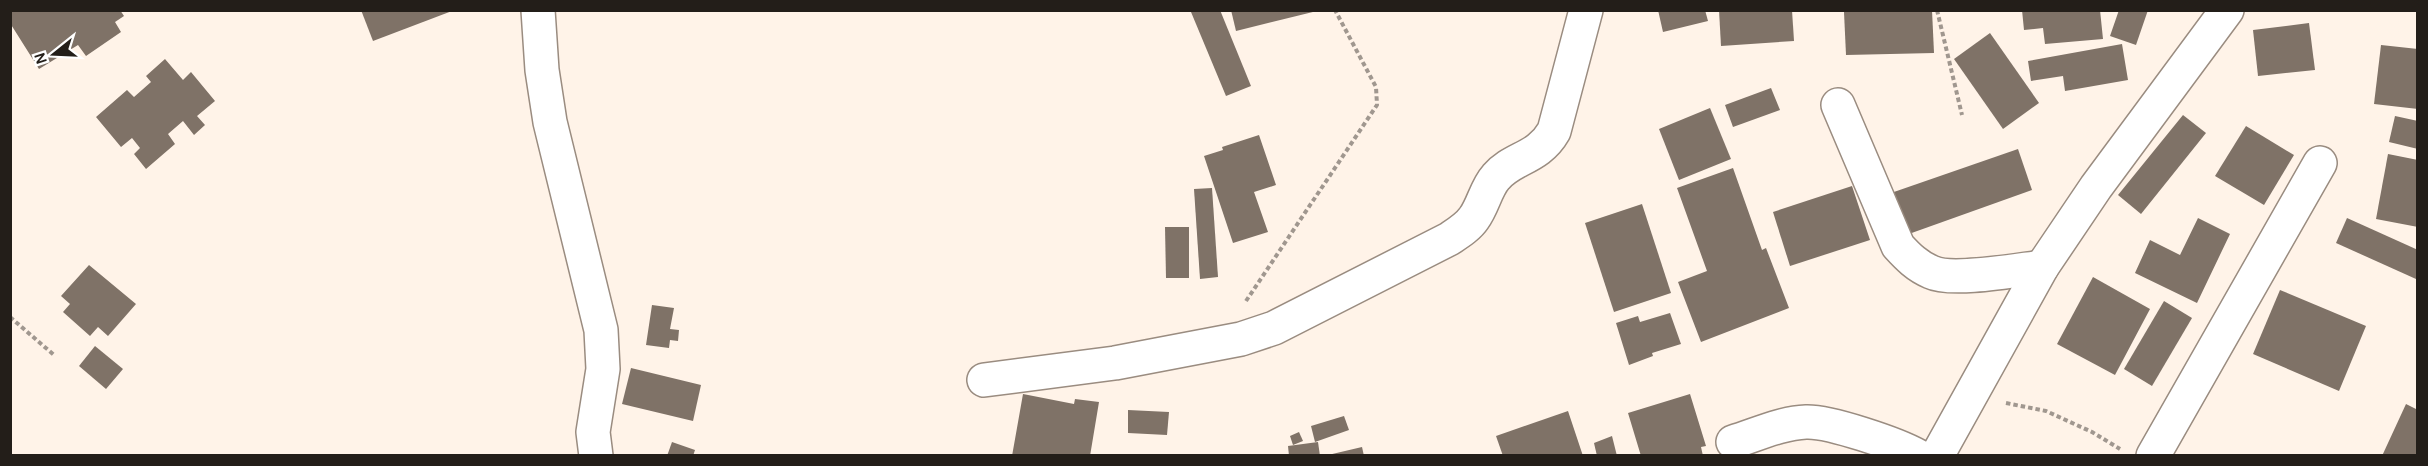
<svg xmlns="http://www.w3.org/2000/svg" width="2428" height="466" viewBox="0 0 2428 466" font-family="Karla,sans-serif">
  <rect width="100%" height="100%" fill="#fff3e8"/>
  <!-- building -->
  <g fill="#7f7267">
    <polygon points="10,10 120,10 124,16 115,22 121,32 86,56 78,45 39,69 10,23"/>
    <polygon points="361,10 452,10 452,11 373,41"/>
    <polygon points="1195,10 1220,10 1251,86 1226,96 1191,12"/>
    <polygon points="1231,10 1317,10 1317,11 1236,31"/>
    <polygon points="1658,10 1705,10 1708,21 1663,32"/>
    <polygon points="1719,10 1792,10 1794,41 1721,46"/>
    <polygon points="1932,10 1934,53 1846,55 1844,12"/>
    <polygon points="2022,10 2100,10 2103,39 2045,44 2043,28 2024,30"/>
    <polygon points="2119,10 2148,10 2136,45 2110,36"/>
    <polygon points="2309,23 2315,70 2258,76 2253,30"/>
    <polygon points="1990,33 2039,103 2003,129 1954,59"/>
    <polygon points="2122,44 2128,80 2065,91 2063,76 2031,81 2028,61"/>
    <polygon points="2381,45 2418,49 2418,109 2374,104"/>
    <polygon points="165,59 183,80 191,72 215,101 197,116 205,125 194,135 183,121 168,134 175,144 146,169 134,154 140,148 132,138 121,147 96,117 127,90 134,97 151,82 146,76"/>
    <polygon points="1771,88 1780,110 1733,127 1725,105"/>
    <polygon points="1710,108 1731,159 1679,180 1659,129"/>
    <polygon points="2183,115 2206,133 2141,214 2118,195"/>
    <polygon points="2395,116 2418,121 2418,149 2389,142"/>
    <polygon points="2246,126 2294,155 2264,205 2215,176"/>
    <polygon points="1259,135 1276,185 1254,192 1268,232 1233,243 1204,156 1223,150 1222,147"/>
    <polygon points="2018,149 2032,190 1906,235 1891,193"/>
    <polygon points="2388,154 2418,160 2418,227 2376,219"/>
    <polygon points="1733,168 1762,250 1766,248 1789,308 1701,342 1678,282 1707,271 1677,188"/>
    <polygon points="1852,186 1870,240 1790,266 1773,212"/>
    <polygon points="1212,188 1218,277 1200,279 1194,189"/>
    <polygon points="1642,204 1671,293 1614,312 1585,223"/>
    <polygon points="2198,218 2230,234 2197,303 2135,273 2150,240 2180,255"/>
    <polygon points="2347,218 2418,250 2416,279 2336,243"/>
    <polygon points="1165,227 1189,227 1189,278 1166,278"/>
    <polygon points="89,265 136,304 108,336 98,327 90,336 63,312 70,304 61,296"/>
    <polygon points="2093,277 2150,309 2115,375 2057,344"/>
    <polygon points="2280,290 2366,326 2339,391 2253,354"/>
    <polygon points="2164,301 2192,318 2152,386 2124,369"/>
    <polygon points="652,305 674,308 670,329 679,330 678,341 670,340 669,348 646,345"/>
    <polygon points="1670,313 1681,344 1652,353 1653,356 1629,365 1616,323 1638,316 1640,322"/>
    <polygon points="95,346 123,369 106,389 79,366"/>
    <polygon points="631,368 701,385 693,421 622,404"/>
    <polygon points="1023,394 1074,404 1075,399 1099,402 1090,456 1012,456"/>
    <polygon points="1690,394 1706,446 1701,447 1703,456 1641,456 1628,413"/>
    <polygon points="2406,404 2418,410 2418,456 2382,456"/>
    <polygon points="1128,410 1169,412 1167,435 1128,433"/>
    <polygon points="1568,411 1583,456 1503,456 1496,436"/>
    <polygon points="1344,416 1349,430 1315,442 1311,426"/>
    <polygon points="1299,432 1303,441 1293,445 1290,436"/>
    <polygon points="1612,436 1617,456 1597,456 1594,443"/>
    <polygon points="672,442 695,450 693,456 667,456"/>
    <polygon points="1318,442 1320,456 1289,456 1288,446"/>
    <polygon points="1362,447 1364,456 1328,456 1328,455"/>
  </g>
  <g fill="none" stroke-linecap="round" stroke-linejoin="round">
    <defs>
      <g id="minor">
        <polyline points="538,10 542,70 550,122 601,330 603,369 593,432 596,456"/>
        <path d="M1838,105L1898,246C1908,257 1917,266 1931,272C1952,282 2017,270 2042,267"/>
        <path d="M984,380L1115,363L1241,339L1274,328L1449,239C1458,233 1468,227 1474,218C1483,206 1486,188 1496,177C1513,157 1538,159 1554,131L1586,10"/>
        <path d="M1733,442C1756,435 1781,423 1806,422C1829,421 1897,444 1918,456"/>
        <polyline points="1937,456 2042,267 2096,187 2227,10"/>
        <polyline points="2153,456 2320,163"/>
      </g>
    </defs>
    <!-- minor casing -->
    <use href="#minor" stroke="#9a8c80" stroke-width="36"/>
    <!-- path -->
    <g stroke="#a0978f" stroke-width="4" stroke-dasharray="4.5 3" stroke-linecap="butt">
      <polyline points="1937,10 1962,115"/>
      <polyline points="1246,301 1377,105 1376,87 1335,10"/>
      <polyline points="10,317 54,355"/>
      <polyline points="2006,403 2046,411 2092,432 2120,449"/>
    </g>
    <!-- minor -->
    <use href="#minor" stroke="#fff" stroke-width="33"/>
  </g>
  <!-- border -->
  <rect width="2428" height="466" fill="none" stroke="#231e19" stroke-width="24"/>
  <!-- north arrow -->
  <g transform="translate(54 54) rotate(252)" stroke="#ffffff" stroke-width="4.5" paint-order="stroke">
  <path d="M0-4.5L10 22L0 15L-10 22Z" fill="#231e19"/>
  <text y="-9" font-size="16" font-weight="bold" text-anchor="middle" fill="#231e19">N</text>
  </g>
</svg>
